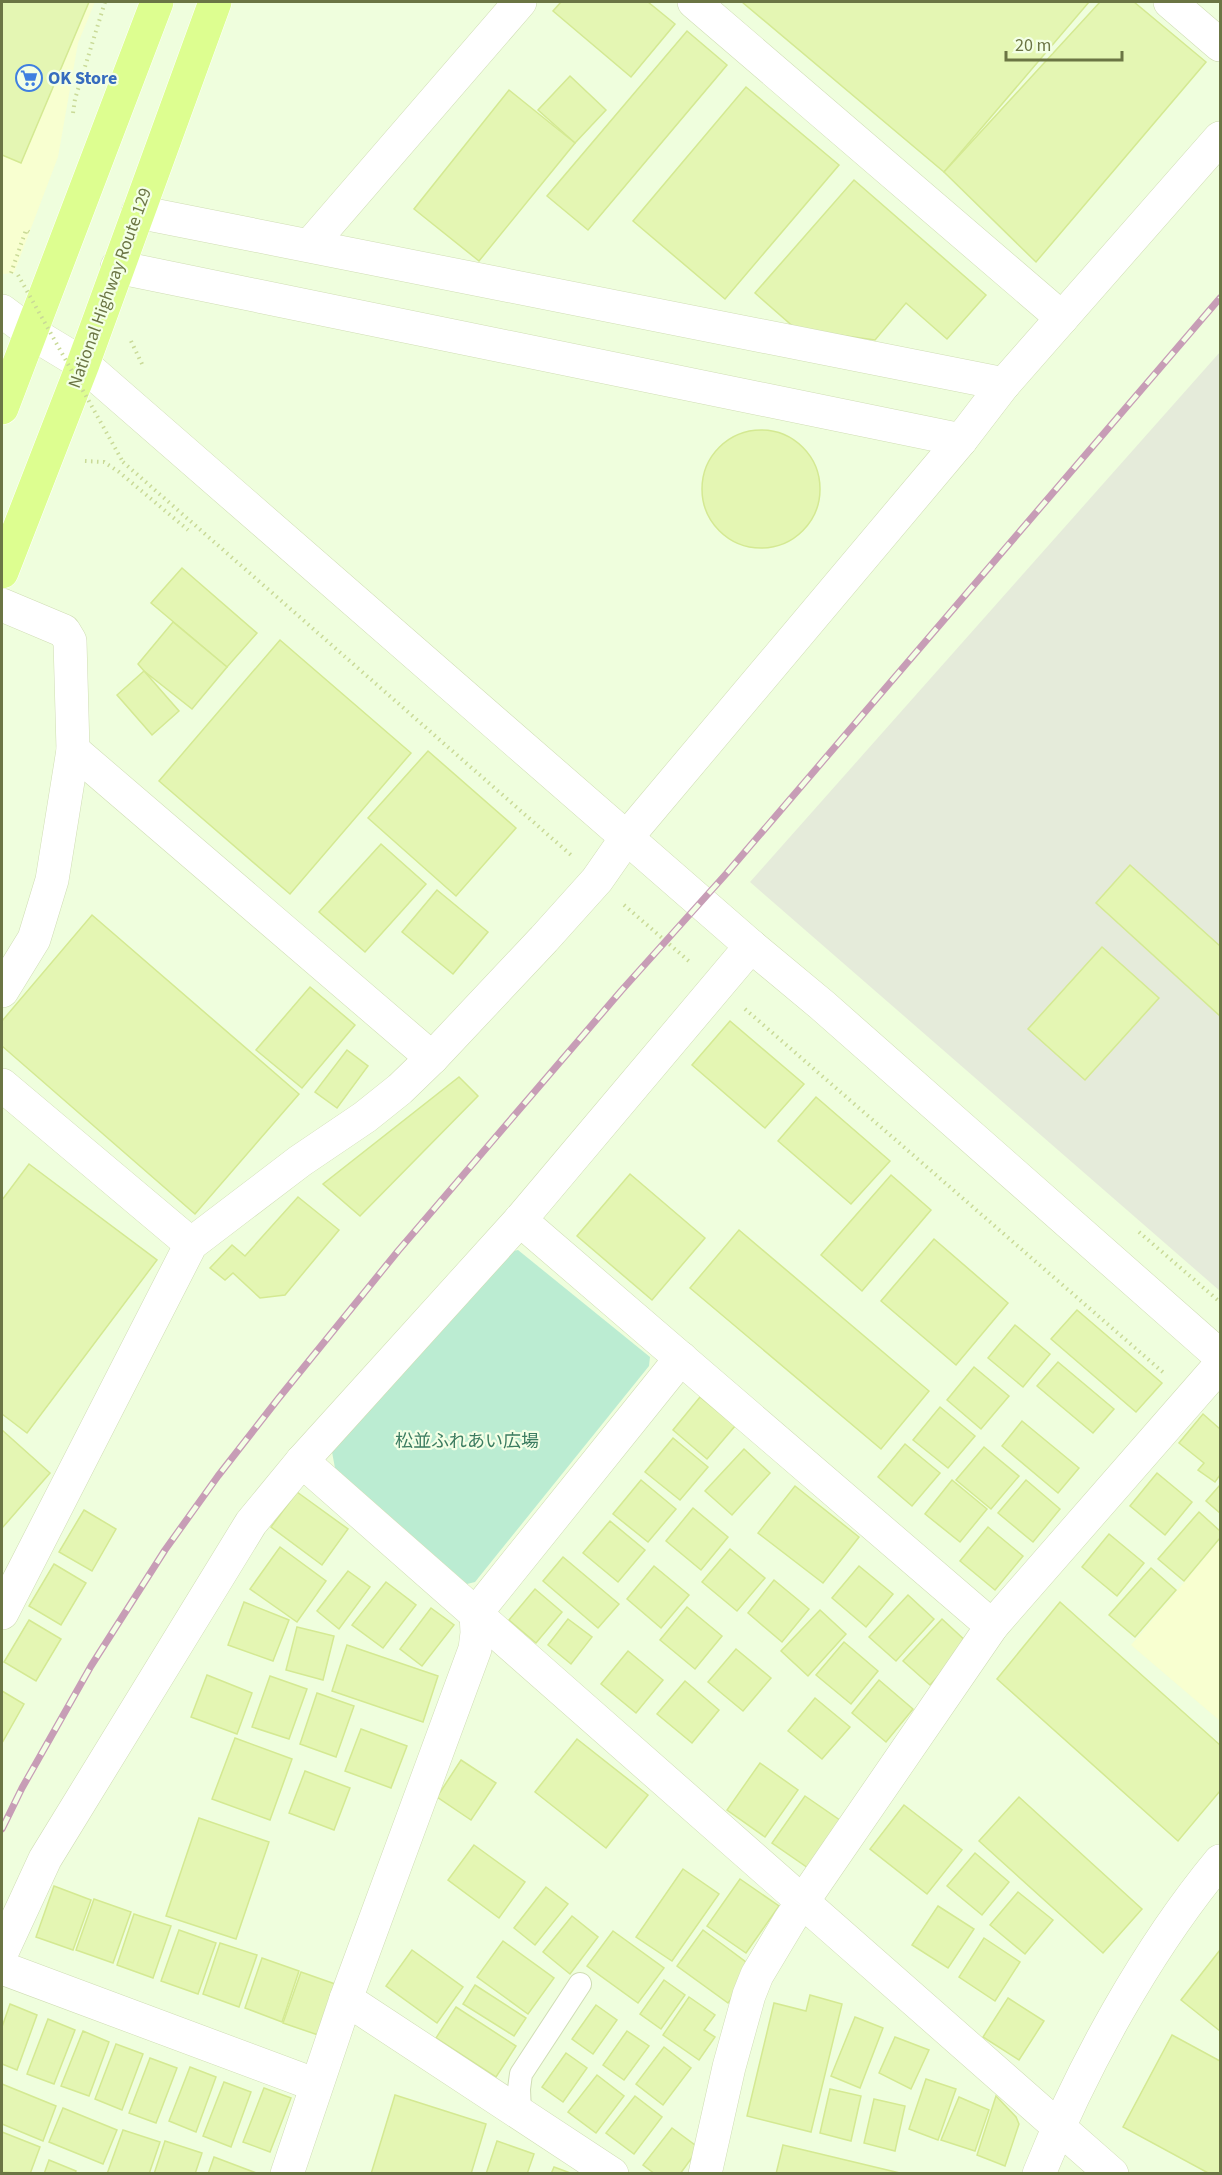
<svg xmlns="http://www.w3.org/2000/svg" width="1222" height="2175" viewBox="0 0 1222 2175" font-family="'Source Sans 3','Noto Sans JP',sans-serif">
  <rect width="100%" height="100%" fill="#effedd"/>
  <!-- commercial -->
  <g fill="#f8ffd0">
    <polygon points="2,2 95,2 78,43 58,157 14,273 3,274"/>
    <polygon points="1220,1540 1220,1721 1131,1645"/>
  </g>
  <!-- industrial -->
  <polygon fill="#e5ebda" points="1220,352 1220,1291 750,882"/>
  <!-- green -->
  <polygon fill="#bbecd2" points="518,1250 650,1357 649,1366 475,1582 467,1584 335,1468 332,1452 506,1253"/>
  <!-- building -->
  <g fill="#e4f6b3" stroke="#d4e992" stroke-width="1.5">
    <polygon points="2,2 89,2 21,163 2,155"/>
    <polygon points="561,2 648,2 675,24 631,77 553,11"/>
    <polygon points="742,2 1089,2 944,172"/>
    <polygon points="1100,2 1134,2 1206,62 1036,262 944,172"/>
    <polygon points="687,31 727,65 588,230 547,196"/>
    <polygon points="570,76 606,110 575,143 538,110"/>
    <polygon points="746,87 839,165 725,299 633,221"/>
    <polygon points="509,90 575,143 479,261 414,209"/>
    <polygon points="854,180 986,295 947,339 906,303 875,340 796,329 755,293"/>
    <circle cx="761" cy="489" r="59"/>
    <polygon points="182,568 257,633 227,667 151,603"/>
    <polygon points="173,622 227,667 192,709 144,671 138,664"/>
    <polygon points="280,640 411,753 290,894 159,781"/>
    <polygon points="144,671 179,711 152,735 117,695"/>
    <polygon points="428,751 516,828 456,896 368,818"/>
    <polygon points="381,844 426,884 365,952 319,912"/>
    <polygon points="1130,865 1220,946 1220,1016 1096,903"/>
    <polygon points="437,890 488,932 453,974 402,932"/>
    <polygon points="92,915 299,1094 195,1214 2,1046 2,1021"/>
    <polygon points="1102,947 1159,998 1085,1080 1028,1029"/>
    <polygon points="310,987 355,1025 302,1088 256,1050"/>
    <polygon points="730,1021 804,1084 765,1128 692,1065"/>
    <polygon points="347,1050 368,1066 337,1108 315,1092"/>
    <polygon points="459,1077 478,1096 360,1216 323,1184"/>
    <polygon points="816,1097 890,1161 851,1204 778,1141"/>
    <polygon points="29,1164 157,1260 27,1433 2,1414 2,1200"/>
    <polygon points="630,1174 705,1238 652,1300 577,1236"/>
    <polygon points="891,1175 931,1210 862,1291 821,1255"/>
    <polygon points="298,1197 339,1230 285,1295 260,1298 233,1273 225,1280 210,1268 232,1245 245,1256"/>
    <polygon points="739,1230 929,1391 881,1449 690,1288"/>
    <polygon points="934,1239 1008,1303 956,1365 881,1301"/>
    <polygon points="1077,1310 1162,1383 1136,1412 1051,1339"/>
    <polygon points="1015,1325 1050,1354 1023,1387 988,1358"/>
    <polygon points="1058,1362 1114,1409 1093,1433 1037,1386"/>
    <polygon points="974,1367 1009,1396 981,1429 947,1400"/>
    <polygon points="700,1397 735,1426 707,1459 673,1430"/>
    <polygon points="940,1407 975,1436 948,1468 913,1440"/>
    <polygon points="1203,1414 1220,1429 1220,1475 1215,1482 1198,1470 1204,1463 1179,1443"/>
    <polygon points="1022,1421 1079,1468 1058,1493 1002,1446"/>
    <polygon points="2,1430 50,1473 3,1527 2,1526"/>
    <polygon points="673,1438 708,1467 680,1500 645,1472"/>
    <polygon points="905,1444 940,1473 912,1506 878,1477"/>
    <polygon points="984,1447 1019,1476 991,1509 956,1480"/>
    <polygon points="744,1449 770,1473 732,1515 705,1491"/>
    <polygon points="1157,1473 1192,1502 1165,1535 1130,1506"/>
    <polygon points="641,1480 676,1509 648,1542 613,1514"/>
    <polygon points="952,1480 987,1509 960,1542 925,1514"/>
    <polygon points="1026,1480 1060,1509 1033,1542 998,1513"/>
    <polygon points="1220,1485 1220,1513 1206,1501"/>
    <polygon points="795,1486 859,1537 823,1583 758,1533"/>
    <polygon points="297,1492 348,1529 322,1565 271,1527"/>
    <polygon points="693,1508 728,1537 701,1570 666,1541"/>
    <polygon points="84,1510 116,1529 92,1571 59,1552"/>
    <polygon points="1199,1512 1220,1531 1220,1538 1184,1581 1158,1559"/>
    <polygon points="610,1521 645,1550 618,1582 583,1553"/>
    <polygon points="988,1527 1023,1556 995,1590 960,1561"/>
    <polygon points="1109,1534 1144,1563 1117,1596 1082,1567"/>
    <polygon points="280,1547 326,1581 297,1622 250,1589"/>
    <polygon points="730,1549 765,1578 737,1611 702,1582"/>
    <polygon points="563,1557 619,1604 598,1628 543,1581"/>
    <polygon points="54,1564 86,1583 61,1625 29,1606"/>
    <polygon points="654,1566 689,1595 661,1628 627,1599"/>
    <polygon points="859,1566 893,1594 866,1627 832,1598"/>
    <polygon points="1151,1568 1176,1590 1135,1637 1109,1615"/>
    <polygon points="348,1571 370,1587 339,1629 317,1611"/>
    <polygon points="774,1580 809,1609 782,1642 748,1613"/>
    <polygon points="386,1582 416,1605 383,1648 352,1625"/>
    <polygon points="535,1589 562,1612 536,1643 509,1620"/>
    <polygon points="908,1595 934,1619 896,1661 869,1637"/>
    <polygon points="244,1602 289,1620 273,1661 228,1645"/>
    <polygon points="1060,1602 1220,1745 1220,1791 1178,1841 997,1679"/>
    <polygon points="687,1607 722,1636 695,1669 660,1640"/>
    <polygon points="431,1608 454,1625 422,1666 400,1649"/>
    <polygon points="820,1610 846,1634 808,1676 781,1651"/>
    <polygon points="568,1619 592,1637 571,1664 548,1645"/>
    <polygon points="942,1619 968,1643 930,1685 903,1661"/>
    <polygon points="29,1620 61,1639 36,1681 4,1662"/>
    <polygon points="297,1627 334,1636 323,1680 286,1670"/>
    <polygon points="844,1642 878,1671 851,1704 816,1675"/>
    <polygon points="347,1645 438,1676 423,1722 332,1691"/>
    <polygon points="736,1649 771,1678 743,1711 708,1682"/>
    <polygon points="628,1651 663,1680 636,1713 601,1684"/>
    <polygon points="207,1675 252,1693 237,1734 191,1717"/>
    <polygon points="270,1676 307,1689 289,1739 252,1727"/>
    <polygon points="879,1680 913,1709 886,1742 852,1713"/>
    <polygon points="685,1681 719,1710 692,1743 657,1714"/>
    <polygon points="2,1691 24,1704 2,1743"/>
    <polygon points="317,1693 354,1706 336,1757 300,1744"/>
    <polygon points="815,1698 850,1727 822,1759 788,1731"/>
    <polygon points="361,1729 407,1746 391,1788 345,1771"/>
    <polygon points="235,1738 292,1759 270,1820 212,1799"/>
    <polygon points="577,1739 648,1795 606,1848 535,1792"/>
    <polygon points="461,1760 496,1783 471,1820 437,1797"/>
    <polygon points="760,1763 798,1790 765,1837 727,1810"/>
    <polygon points="305,1771 350,1788 334,1830 289,1813"/>
    <polygon points="805,1796 844,1823 811,1870 772,1843"/>
    <polygon points="1019,1797 1142,1909 1103,1953 979,1841"/>
    <polygon points="904,1805 962,1850 927,1894 870,1849"/>
    <polygon points="199,1818 269,1842 236,1939 166,1916"/>
    <polygon points="474,1845 525,1882 499,1918 448,1880"/>
    <polygon points="975,1853 1009,1882 982,1915 947,1886"/>
    <polygon points="683,1869 719,1894 672,1961 636,1937"/>
    <polygon points="740,1879 779,1906 746,1953 707,1926"/>
    <polygon points="54,1886 91,1900 73,1950 36,1937"/>
    <polygon points="546,1887 568,1904 535,1945 514,1928"/>
    <polygon points="1018,1892 1053,1920 1025,1954 990,1925"/>
    <polygon points="94,1899 131,1912 113,1963 76,1950"/>
    <polygon points="938,1906 974,1929 948,1968 912,1945"/>
    <polygon points="134,1914 171,1926 153,1978 117,1965"/>
    <polygon points="572,1916 598,1937 570,1974 543,1952"/>
    <polygon points="179,1930 216,1943 198,1994 161,1981"/>
    <polygon points="703,1930 754,1968 728,2003 677,1966"/>
    <polygon points="613,1931 664,1968 638,2003 587,1966"/>
    <polygon points="984,1938 1020,1962 995,2001 959,1977"/>
    <polygon points="503,1941 554,1978 528,2014 477,1977"/>
    <polygon points="220,1943 257,1955 239,2007 203,1994"/>
    <polygon points="412,1950 463,1987 437,2023 386,1986"/>
    <polygon points="1220,1950 1220,2031 1181,2000"/>
    <polygon points="262,1958 299,1971 282,2022 245,2008"/>
    <polygon points="301,1972 338,1985 321,2036 283,2023"/>
    <polygon points="664,1980 685,1995 661,2029 640,2014"/>
    <polygon points="475,1985 526,2018 514,2036 463,2004"/>
    <polygon points="810,1995 842,2004 811,2132 747,2116 774,2003 806,2011"/>
    <polygon points="689,1997 715,2015 704,2030 715,2037 699,2060 663,2035"/>
    <polygon points="1008,1998 1044,2021 1019,2060 983,2037"/>
    <polygon points="10,2004 37,2015 17,2070 2,2064 2,2027"/>
    <polygon points="596,2005 617,2020 593,2054 572,2039"/>
    <polygon points="456,2007 516,2046 496,2077 436,2038"/>
    <polygon points="855,2017 883,2028 860,2088 831,2076"/>
    <polygon points="48,2019 75,2030 54,2084 27,2074"/>
    <polygon points="83,2031 109,2042 89,2096 61,2086"/>
    <polygon points="627,2031 649,2046 624,2080 603,2065"/>
    <polygon points="1172,2035 1220,2061 1220,2174 1210,2174 1123,2127"/>
    <polygon points="895,2037 929,2050 911,2089 879,2073"/>
    <polygon points="116,2044 143,2054 122,2110 95,2099"/>
    <polygon points="664,2047 691,2068 663,2105 636,2084"/>
    <polygon points="566,2053 587,2068 563,2102 542,2087"/>
    <polygon points="150,2058 177,2068 156,2123 129,2113"/>
    <polygon points="190,2067 216,2077 196,2132 169,2121"/>
    <polygon points="597,2075 624,2096 596,2133 568,2112"/>
    <polygon points="926,2079 956,2089 938,2140 909,2129"/>
    <polygon points="224,2082 251,2092 231,2147 203,2136"/>
    <polygon points="2,2084 56,2106 43,2141 2,2124"/>
    <polygon points="264,2088 291,2098 270,2152 243,2142"/>
    <polygon points="830,2089 861,2096 851,2141 820,2133"/>
    <polygon points="395,2095 486,2124 471,2174 371,2174"/>
    <polygon points="635,2096 662,2117 634,2154 606,2133"/>
    <polygon points="996,2096 1016,2117 1019,2124 1005,2166 977,2155"/>
    <polygon points="959,2097 989,2110 975,2151 941,2140"/>
    <polygon points="874,2099 905,2106 895,2151 864,2143"/>
    <polygon points="63,2108 117,2130 103,2164 49,2142"/>
    <polygon points="672,2128 699,2148 680,2174 655,2174 643,2165"/>
    <polygon points="123,2130 160,2142 149,2174 107,2174"/>
    <polygon points="2,2132 40,2147 30,2174 2,2172"/>
    <polygon points="165,2141 202,2153 195,2174 154,2174"/>
    <polygon points="497,2141 534,2154 527,2174 486,2174"/>
    <polygon points="783,2145 904,2174 776,2174"/>
    <polygon points="214,2157 259,2174 208,2174"/>
    <polygon points="49,2160 76,2171 75,2174 44,2174"/>
    <polygon points="554,2167 573,2174 551,2174"/>
  </g>
  <g fill="none" stroke-linecap="round" stroke-linejoin="round">
    <defs>
      <polyline id="service" points="520,2113 519,2089 521,2074 580,1984"/>
      <g id="minor">
        <polyline points="694,2 1062,318"/>
        <polyline points="1170,2 1220,45"/>
        <polyline points="138,212 1004,384"/>
        <polyline points="310,245 520,2"/>
        <polyline points="117,267 961,440"/>
        <polyline points="2,311 30,332"/>
        <polyline points="2,605 64,631 70,641 73,750 52,880 34,939 2,991"/>
        <polyline points="73,750 432,1058"/>
        <polyline points="2,1085 191,1244"/>
        <polyline points="520,1220 992,1626"/>
        <polyline points="302,1461 1112,2174"/>
        <polyline points="2,1613 191,1244 300,1161 365,1117 400,1089 432,1058 544,939 597,880 627,837 961,440 1004,384 1220,138"/>
        <polyline points="2,1952 45,1859 251,1523 302,1461 520,1220 751,946"/>
        <polyline points="2,1968 316,2085"/>
        <polyline points="346,1999 612,2174"/>
        <polyline points="287,2174 346,1999 475,1649 477,1633 476,1613 681,1358"/>
        <polyline points="705,2174 729,2067 749,1995 757,1975 790,1920 992,1626 1220,1365"/>
      </g>
      <g id="tertiary">
        <polyline points="30,332 83,364 751,946 822,1005 1220,1356"/>
        <path d="M1039,2174C1082,2067 1147,1949 1220,1861"/>
      </g>
      <g id="trunk">
        <polyline points="2,408 157,2"/>
        <polyline points="2,572 83,364 215,2"/>
      </g>
    </defs>
    <!-- service casing -->
    <use href="#service" stroke="#d0ddb4" stroke-width="24"/>
    <!-- minor casing -->
    <use href="#minor" stroke="#d0ddb4" stroke-width="34"/>
    <!-- tertiary casing -->
    <use href="#tertiary" stroke="#d0ddb4" stroke-width="34"/>
    <!-- trunk casing -->
    <use href="#trunk" stroke="#fff" stroke-width="34"/>
    <!-- path -->
    <g stroke="#c9da97" stroke-width="4" stroke-dasharray="1.5 4.5" stroke-linecap="butt">
      <polyline points="73,113 75,99 105,2"/>
      <polyline points="11,273 26,230 29,232"/>
      <polyline points="131,341 142,364"/>
      <polyline points="85,461 104,462 119,472 188,530"/>
      <polyline points="123,462 571,855"/>
      <polyline points="624,905 691,963"/>
      <polyline points="745,1009 1165,1374"/>
      <polyline points="1139,1232 1220,1302"/>
    </g>
    <!-- service -->
    <use href="#service" stroke="#fff" stroke-width="22"/>
    <!-- minor -->
    <use href="#minor" stroke="#fff" stroke-width="33"/>
    <!-- tertiary -->
    <use href="#tertiary" stroke="#fff" stroke-width="33"/>
    <!-- trunk -->
    <use href="#trunk" stroke="#ddfe90" stroke-width="33"/>
    <defs>
      <polyline id="rail" points="2,1829 22,1788 91,1666 165,1550 218,1476 278,1399 398,1251 621,991 726,874 1220,298"/>
    </defs>
    <!-- rail casing -->
    <use href="#rail" stroke="#c79db6" stroke-width="7"/>
    <!-- rail -->
    <use href="#rail" stroke="#f3ffe5" stroke-width="4.5" stroke-dasharray="14" stroke-linecap="butt"/>
    <!-- path-bridge -->
    <polyline stroke="#c9da97" stroke-width="4" stroke-dasharray="1.5 4.5" stroke-linecap="butt" points="18,275 123,462"/>
  </g>
  <!-- icons -->
  <defs>
    <symbol id="supermarket-ring" viewBox="-11 -11 22 22"><circle r="9.5" fill="#f3ffe5" stroke="#3f7fe0" stroke-width="1.5"/><path d="M-6-5.5h2.5l.6 2H6L4.5 2H-2.5L-4.4-4H-6ZM-1.5 3.2a1.3 1.3 0 1 0 .1 0ZM3 3.2a1.3 1.3 0 1 0 .1 0Z" fill="#3f7fe0"/></symbol>
  </defs>
  <g fill-rule="evenodd">
    <use href="#supermarket-ring" x="14" y="63" width="30" height="30"/>
  </g>
  <g text-anchor="middle" dominant-baseline="central" stroke-width="4.5" stroke-linejoin="round" paint-order="stroke">
    <!-- shop labels -->
    <g font-size="18" font-weight="bold" fill="#366cbe" stroke="#f3ffe5" text-anchor="start">
      <text x="48" y="78">OK Store</text>
    </g>
    <!-- street labels -->
    <g font-size="18" fill="#6b7544" stroke="#f3ffe5">
      <text transform="translate(110 288) rotate(-70)">National Highway Route 129</text>
    </g>
    <!-- park labels -->
    <g font-size="18" fill="#3b7c60" stroke="#f3ffe5">
      <text x="467" y="1441">松並ふれあい広場</text>
    </g>
  </g>
  <!-- border -->
  <rect width="1222" height="2175" fill="none" stroke="#6b7544" stroke-width="6"/>
  <!-- scale -->
  <path d="M1006 51v9h116v-9" fill="none" stroke="#6b7544" stroke-width="3"/>
  <text x="1015" y="51" font-size="18" fill="#6b7544" stroke="#f3ffe5" stroke-width="4.5" paint-order="stroke">20 m</text>
</svg>
